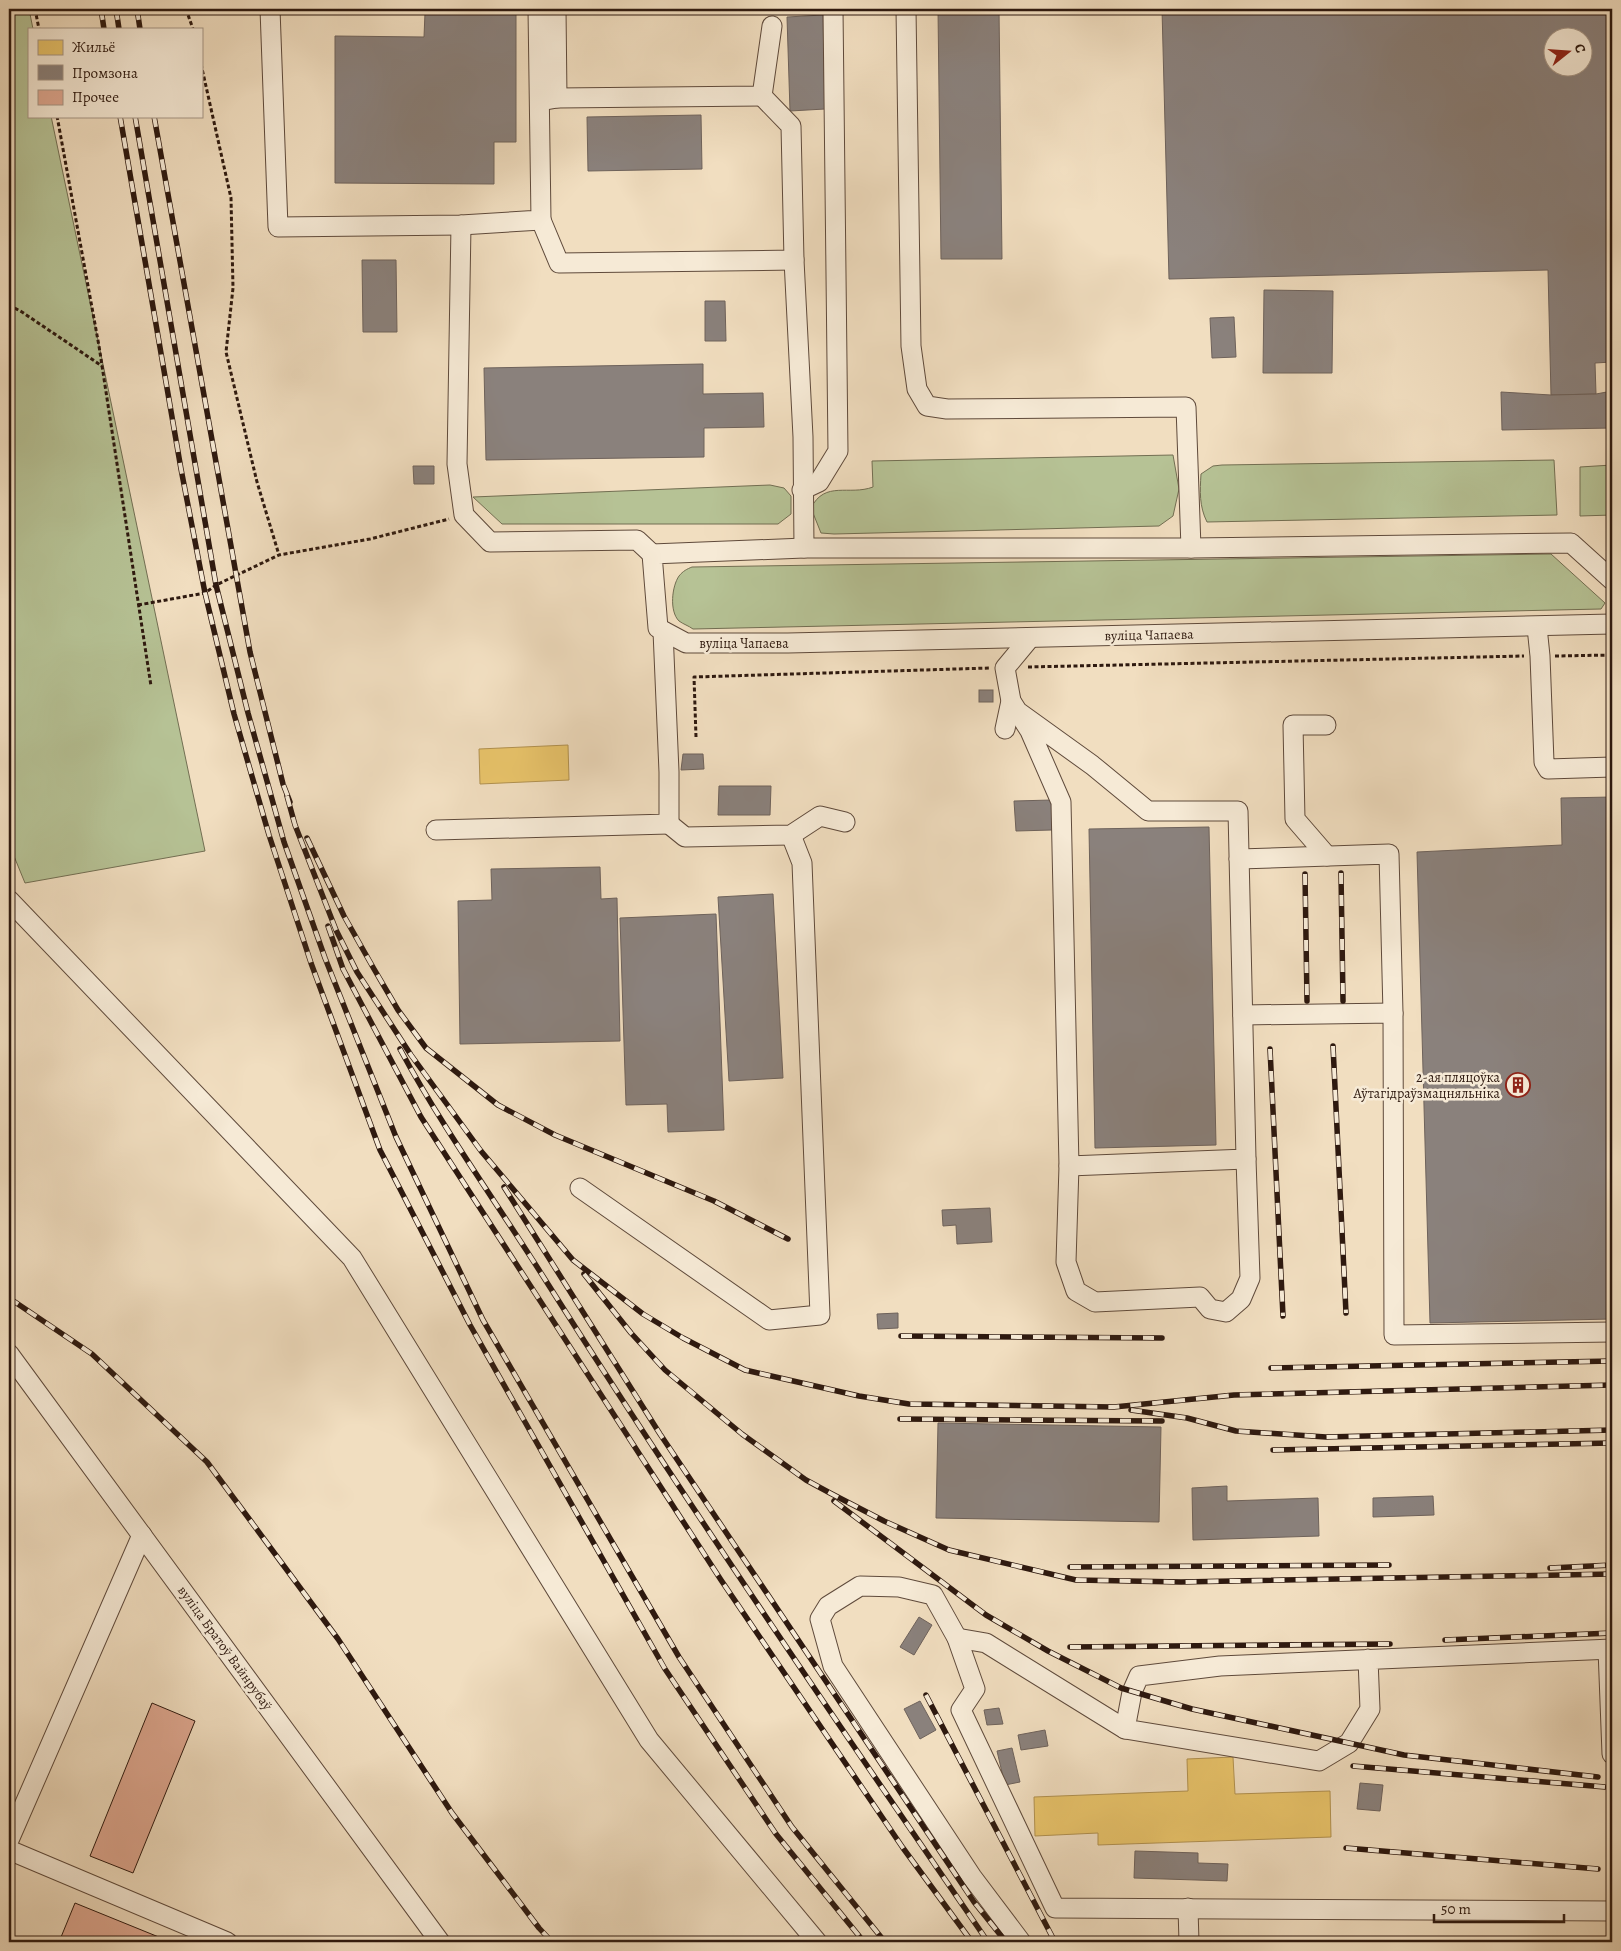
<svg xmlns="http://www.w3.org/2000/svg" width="1621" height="1951" viewBox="0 0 1621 1951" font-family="Alegreya,serif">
  <rect width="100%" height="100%" fill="#f1dec0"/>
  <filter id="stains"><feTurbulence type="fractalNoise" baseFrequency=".004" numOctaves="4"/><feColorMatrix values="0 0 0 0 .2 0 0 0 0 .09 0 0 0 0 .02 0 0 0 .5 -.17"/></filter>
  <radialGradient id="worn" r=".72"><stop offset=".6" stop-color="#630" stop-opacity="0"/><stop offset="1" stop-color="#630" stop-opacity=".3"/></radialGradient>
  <!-- green -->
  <g fill="#b6c295" stroke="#726e52">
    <polygon points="9,9 29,9 33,29 29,29 29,116 51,116 205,851 25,883 9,844"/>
    <path d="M1173,455L1179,489L1173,516L1159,526L834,534L821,533L811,508C825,480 849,496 873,487L872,461Z"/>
    <path d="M1554,460L1557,515L1207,522C1199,506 1200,491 1201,474L1213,466L1222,465Z"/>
    <polygon points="1612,465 1612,515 1580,516 1580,467"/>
    <polygon points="770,485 784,488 791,496 791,514 778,524 502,524 473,497"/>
    <path d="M1551,554L1605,603L1601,609L693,629C689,626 683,624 679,621C669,611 672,586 679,576C683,571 687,569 692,567Z"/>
  </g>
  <!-- homes -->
  <g fill="#e9c46a" stroke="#b1914f">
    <polygon points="568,745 569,780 480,784 479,749"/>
    <polygon points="1233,1757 1235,1794 1330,1791 1331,1837 1098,1845 1098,1833 1035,1836 1034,1797 1188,1791 1187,1759"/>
  </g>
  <!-- industry -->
  <g fill="#8a817c" stroke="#6e625b" fill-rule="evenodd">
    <polygon points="938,9 999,9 1002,259 941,259"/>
    <path d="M1162,9H1612V362L1595,363L1596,394L1551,395L1548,270L1169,279ZM1554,38H1584V68H1554Z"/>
    <polygon points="425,13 516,13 516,142 494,142 494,184 335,183 335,36 424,37"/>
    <polygon points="823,15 825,109 790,111 787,17"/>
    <polygon points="701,115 702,169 588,171 587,117"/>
    <polygon points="362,260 396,260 397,332 363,332"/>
    <polygon points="1264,290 1333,291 1332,373 1263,373"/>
    <polygon points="705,301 725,301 726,341 705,341"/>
    <polygon points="1234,317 1236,357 1212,358 1210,318"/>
    <polygon points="703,364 703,394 763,393 764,427 704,428 704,457 486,460 484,368"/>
    <polygon points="1612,391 1612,428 1502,430 1501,392 1551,395 1596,394"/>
    <polygon points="413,466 434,466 434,484 414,484"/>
    <rect x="979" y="690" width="14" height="12"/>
    <polygon points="683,754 703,754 704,769 681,770"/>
    <polygon points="719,786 771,786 770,815 718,815"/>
    <polygon points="1612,797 1612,1319 1430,1323 1417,852 1562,845 1561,798"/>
    <polygon points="1052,800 1052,830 1016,831 1014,801"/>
    <polygon points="1209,827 1216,1145 1095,1148 1089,829"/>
    <polygon points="600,867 601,899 617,898 620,1041 460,1044 458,901 492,900 491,869"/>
    <polygon points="773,894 783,1078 729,1081 718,897"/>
    <polygon points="716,914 724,1130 668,1132 667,1104 626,1105 620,918"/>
    <polygon points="990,1208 992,1242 957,1244 956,1225 943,1226 942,1210"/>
    <polygon points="898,1313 898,1328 878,1329 877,1314"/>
    <polygon points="938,1423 1161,1427 1159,1522 936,1518"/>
    <polygon points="1227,1486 1227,1501 1318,1498 1319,1536 1193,1540 1192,1488"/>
    <polygon points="1433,1496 1434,1515 1373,1517 1373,1498"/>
    <polygon points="919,1617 932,1625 914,1655 900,1647"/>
    <polygon points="920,1701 936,1730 920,1739 904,1709"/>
    <polygon points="999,1708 1003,1724 987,1725 984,1710"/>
    <polygon points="1045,1730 1048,1746 1021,1750 1018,1735"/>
    <polygon points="1012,1748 1020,1782 1005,1785 997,1751"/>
    <polygon points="1360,1783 1383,1785 1380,1811 1357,1809"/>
    <polygon points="1135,1851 1198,1853 1198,1863 1228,1864 1227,1881 1134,1878"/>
  </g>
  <!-- building -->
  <g fill="#dfa891" stroke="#2e190f">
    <polygon points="152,1703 195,1721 133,1873 90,1856"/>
    <polygon points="75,1903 171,1942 59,1942"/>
  </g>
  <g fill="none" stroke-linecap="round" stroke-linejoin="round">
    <defs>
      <g id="minor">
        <polyline points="270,9 278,227 461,225 541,220 538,9"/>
        <polyline points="556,9 557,98"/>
        <polyline points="906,9 911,346 917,389 927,406 947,409 1186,407 1191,548"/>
        <polyline points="540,101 557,98 762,96 772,26"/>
        <polyline points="541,220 559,263 794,260 791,126 762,96"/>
        <polyline points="461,225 457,464 464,515 490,542 637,540 652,554"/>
        <polyline points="794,260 803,437 804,548"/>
        <polyline points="802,490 819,482 838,451 833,9"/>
        <polyline points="1612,580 1571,543 1191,548 804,548 652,554 658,628 686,643 788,643 1612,624"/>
        <polyline points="1537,627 1540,656 1544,762 1548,769 1612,767"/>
        <polyline points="1011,701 1030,731 1061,802 1069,1166 1246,1159 1238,811 1148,811 1092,765 1017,711"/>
        <polyline points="1326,725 1293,725 1295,819 1327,856"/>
        <polyline points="1005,729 1011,701 1005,668 1030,638"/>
        <polyline points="669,824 685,837 791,835 820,816 845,822"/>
        <polyline points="436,830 669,824 669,772 663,631"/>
        <polyline points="1239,859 1389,854 1393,1013"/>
        <polyline points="9,900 352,1258 649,1740 817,1942"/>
        <polyline points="1243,1015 1393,1013 1394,1335 1612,1332"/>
        <polyline points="1069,1166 1066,1262 1076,1291 1095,1302 1200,1297 1210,1309 1226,1312 1241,1299 1250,1278 1246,1159"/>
        <polyline points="580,1188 769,1320 820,1315 802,863 791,835"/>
        <polyline points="9,1354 440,1942"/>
        <polyline points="957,1638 986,1643 1125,1729"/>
        <polyline points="1608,1649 1612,1754"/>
        <polyline points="1368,1659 1370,1709 1349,1743 1319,1761 1125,1729 1132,1692 1139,1676 1220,1666 1612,1649"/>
        <polyline points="9,1840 142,1535"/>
        <polyline points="9,1850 227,1942"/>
        <polyline points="1188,1908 1189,1942"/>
        <polyline points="1021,1942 972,1877 833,1666 820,1619 828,1606 860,1586 899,1587 933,1595 957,1638 975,1689 961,1710 1055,1908 1612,1911"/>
      </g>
    </defs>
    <!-- minor casing -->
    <use href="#minor" stroke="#5f4a3b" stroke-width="21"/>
    <!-- path -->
    <g stroke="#2e190f" stroke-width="3" stroke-dasharray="4 2.5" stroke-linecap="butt">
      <polyline points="35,9 39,29"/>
      <polyline points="186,9 193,29"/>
      <polyline points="201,64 231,198 233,288 226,352 257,482 279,555"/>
      <polyline points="57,116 99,346 151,686"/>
      <polyline points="9,305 22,312 102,366"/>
      <polyline points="138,605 205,593 216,585 279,555 370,539 449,519"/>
      <polyline points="1555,656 1612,655"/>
      <polyline points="1028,667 1524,656"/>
      <polyline points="696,737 694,677 989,668"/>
    </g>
    <!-- minor -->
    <use href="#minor" stroke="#f6ead6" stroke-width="19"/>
    <defs>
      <g id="rail">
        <polyline points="101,9 104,29"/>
        <polyline points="116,9 119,29"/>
        <polyline points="137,9 140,29"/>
        <polyline points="120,116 181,469 205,593 234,714 269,835 311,963 380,1150 470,1325 665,1669 776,1834 864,1942"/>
        <polyline points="135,116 216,585 248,713 284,842 325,958 396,1137 483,1320 679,1657 792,1827 885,1942"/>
        <polyline points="154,116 250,652 283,784 290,802"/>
        <polyline points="287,796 295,825 336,930 357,972 411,1055 481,1151 573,1260 643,1314 683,1338 745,1370 859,1396 909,1404 1114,1407 1234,1395 1612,1385"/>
        <polyline points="307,838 344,916 374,969 398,1010 426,1048 498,1105 555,1135 714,1201 788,1239"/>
        <polyline points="1341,873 1343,1001"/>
        <polyline points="1305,874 1307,1001"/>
        <polyline points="328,926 343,969 421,1117 721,1580 903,1848 972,1942"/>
        <polyline points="1333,1046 1346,1313"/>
        <path d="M400,1049C443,1129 497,1203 546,1281C688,1505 838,1724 988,1942"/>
        <polyline points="1270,1049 1283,1316"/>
        <polyline points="504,1187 660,1434 974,1902 1006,1942"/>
        <polyline points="584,1274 631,1333 665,1370 742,1434 806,1480 830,1493 884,1521 949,1550 1076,1580 1181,1582 1612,1574"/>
        <polyline points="9,1298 92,1354 207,1462 338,1639 452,1813 539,1928 552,1942"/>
        <polyline points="901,1336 1162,1338"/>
        <polyline points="1271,1368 1612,1361"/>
        <polyline points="1131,1410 1187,1418 1236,1431 1326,1437 1612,1430"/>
        <polyline points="900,1419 1162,1421"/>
        <polyline points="1273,1450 1612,1443"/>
        <polyline points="834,1501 986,1615 1048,1651 1121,1688 1192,1709 1404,1755 1598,1777"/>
        <polyline points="1070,1567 1389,1565"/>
        <polyline points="1550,1568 1612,1565"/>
        <polyline points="1445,1640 1612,1633"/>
        <polyline points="1070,1647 1390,1644"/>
        <polyline points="926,1695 1055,1942"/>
        <polyline points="1353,1766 1605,1787"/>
        <polyline points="1346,1848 1598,1869"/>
      </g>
    </defs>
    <!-- rail casing -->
    <use href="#rail" stroke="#2e190f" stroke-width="5.5"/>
    <!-- rail -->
    <use href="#rail" stroke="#f6ead6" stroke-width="4" stroke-dasharray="11" stroke-linecap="butt"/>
  </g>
  <!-- icons -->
  <defs>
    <symbol id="building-ring" viewBox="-11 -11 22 22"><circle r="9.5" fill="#f6ead6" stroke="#8f2418" stroke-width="1.5"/><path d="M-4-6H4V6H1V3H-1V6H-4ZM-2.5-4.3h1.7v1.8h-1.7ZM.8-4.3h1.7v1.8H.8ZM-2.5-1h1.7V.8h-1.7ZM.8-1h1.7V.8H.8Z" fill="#8f2418"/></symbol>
  </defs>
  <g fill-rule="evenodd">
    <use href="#building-ring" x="1504" y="1071" width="28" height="28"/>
  </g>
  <g text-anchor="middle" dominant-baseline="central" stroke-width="5" stroke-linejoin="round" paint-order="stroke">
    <!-- street labels -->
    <g font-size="14" fill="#2e190f" stroke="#f6ead6">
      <text transform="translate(1149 635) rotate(-1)">вуліца Чапаева</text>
      <text x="744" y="643">вуліца Чапаева</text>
      <text transform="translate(225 1648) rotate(54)">вуліца Братоў Вайнрубаў</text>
    </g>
    <!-- poi labels -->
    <g font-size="14" fill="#2e190f" stroke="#f6ead6" text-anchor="end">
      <text x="1500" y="1077">2-ая пляцоўка<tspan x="1500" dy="16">Аўтагідраўзмацняльніка</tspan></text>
    </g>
  </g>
  <!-- margin -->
  <rect width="1621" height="1951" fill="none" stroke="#f1dec0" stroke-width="30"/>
  <rect x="10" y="10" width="1601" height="1931" fill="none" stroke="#2e190f" stroke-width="2.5"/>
  <rect x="15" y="15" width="1591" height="1921" fill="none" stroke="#2e190f"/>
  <!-- legend -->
  <rect x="28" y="28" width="175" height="90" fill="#f6ead6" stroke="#a69686"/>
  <rect x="38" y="40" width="25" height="15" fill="#e9c46a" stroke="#a69686"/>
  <text x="72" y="52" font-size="15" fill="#2e190f">Жильё</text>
  <rect x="38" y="65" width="25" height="15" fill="#8a817c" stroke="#a69686"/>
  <text x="72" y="78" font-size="15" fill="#2e190f">Промзона</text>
  <rect x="38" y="90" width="25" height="15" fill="#dfa891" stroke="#a69686"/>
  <text x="72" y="102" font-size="15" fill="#2e190f">Прочее</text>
  <!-- north arrow -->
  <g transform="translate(1568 52) rotate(73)"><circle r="24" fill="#f6ead6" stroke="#a69686"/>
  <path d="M0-4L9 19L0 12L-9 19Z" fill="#8f2418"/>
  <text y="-8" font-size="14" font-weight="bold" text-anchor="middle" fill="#2e190f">С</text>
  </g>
  <!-- scale -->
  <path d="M1434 1914v8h130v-8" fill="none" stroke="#2e190f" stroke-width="2.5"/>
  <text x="1441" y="1914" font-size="15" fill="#2e190f" stroke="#f6ead6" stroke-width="4" paint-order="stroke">50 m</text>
  <rect width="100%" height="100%" filter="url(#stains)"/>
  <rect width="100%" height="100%" fill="url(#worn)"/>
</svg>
